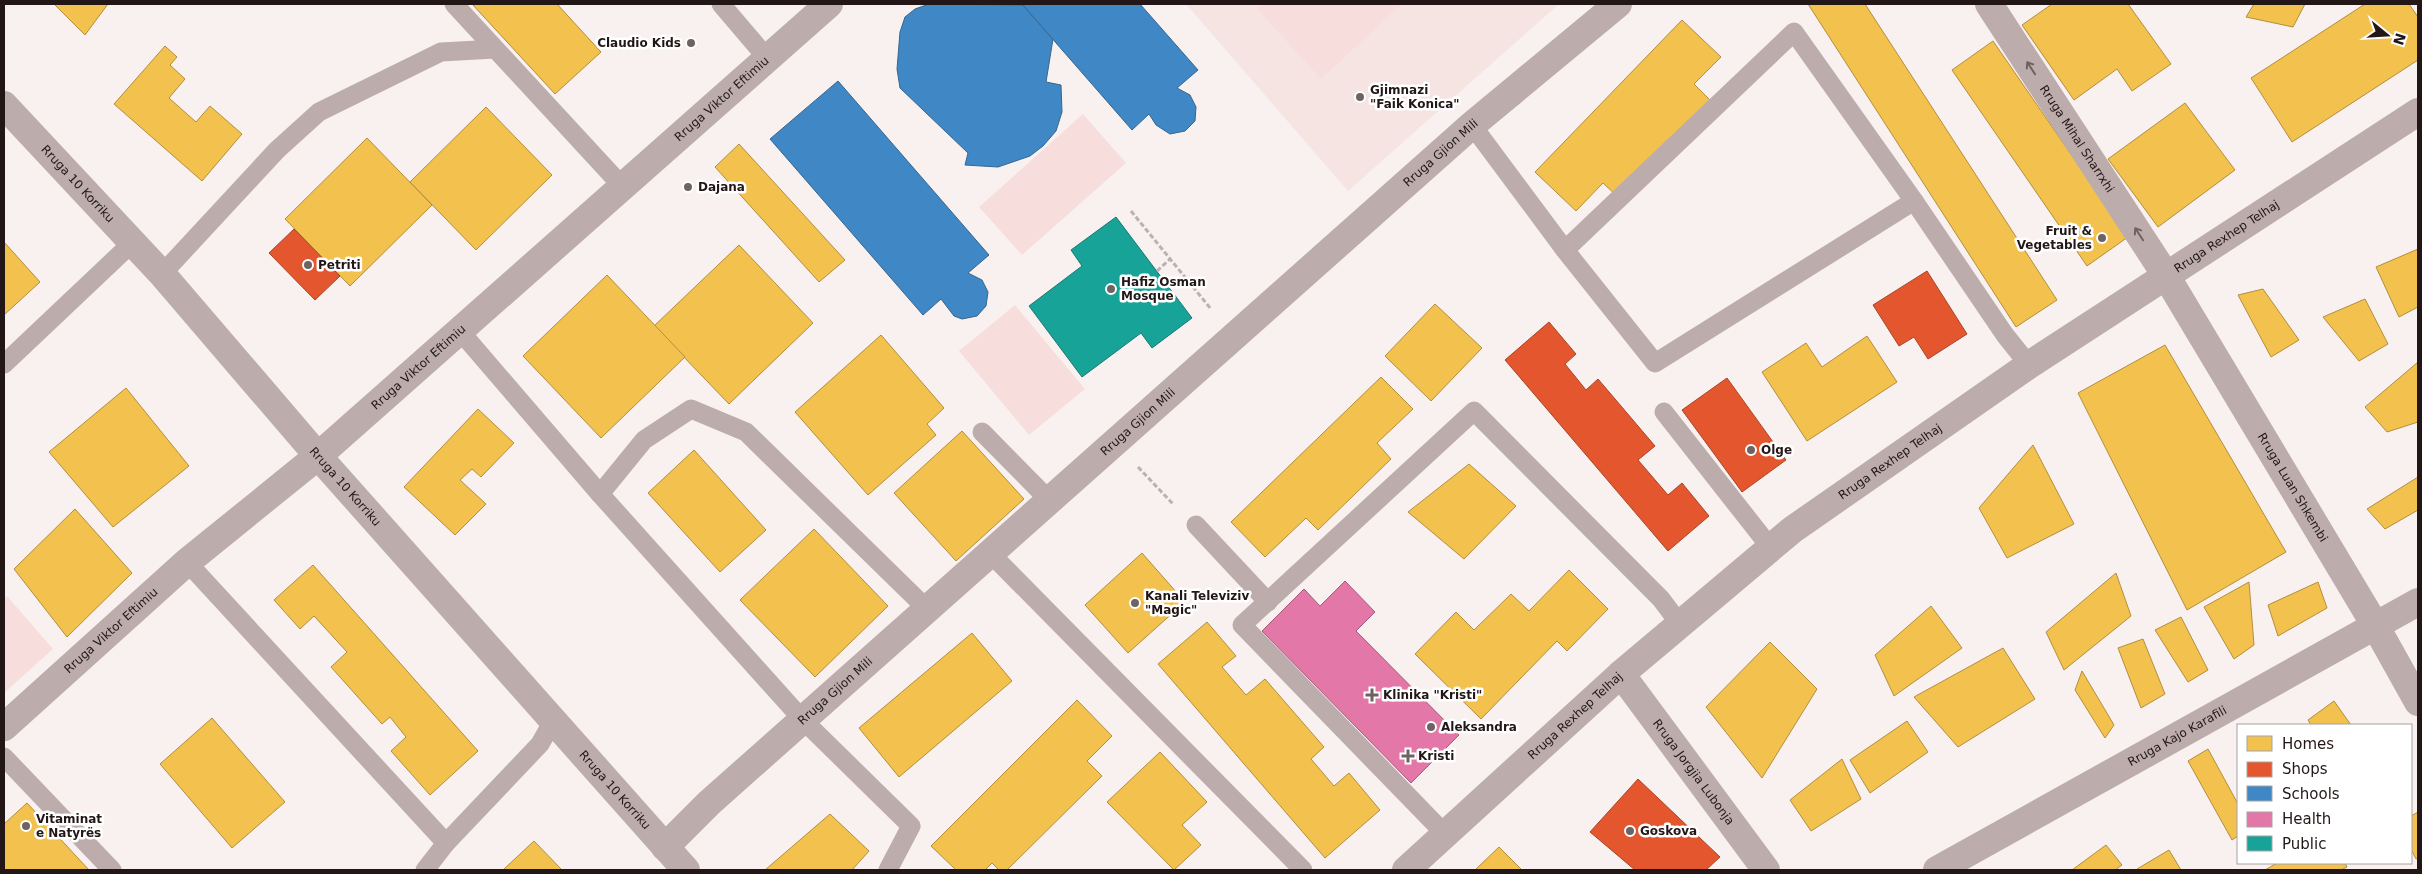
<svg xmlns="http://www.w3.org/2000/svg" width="2422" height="874" viewBox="0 0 2422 874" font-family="'DejaVu Sans',sans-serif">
  <rect width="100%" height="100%" fill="#f8f1f0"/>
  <!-- built -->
  <polygon fill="#f6e4e3" points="1186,4 1559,4 1348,191"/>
  <!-- green -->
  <g fill="#f7dedc">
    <polygon points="1263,4 1402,4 1321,79 1257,9"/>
    <polygon points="1083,114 1126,163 1022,255 979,207"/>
    <polygon points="1015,305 1085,389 1029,435 959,351"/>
    <polygon points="7,596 53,649 4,693 4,599"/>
  </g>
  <!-- homes -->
  <g fill="#f2c14e" stroke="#b48e3d">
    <polygon points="54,4 108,4 85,35"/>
    <polygon points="472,4 557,4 601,52 555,94"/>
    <polygon points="1808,4 1865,4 2057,300 2016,327"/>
    <polygon points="2052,4 2128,4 2171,64 2132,91 2117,69 2074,100 2022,25"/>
    <polygon points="2254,4 2305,4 2293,27 2246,17"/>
    <polygon points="2365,4 2409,4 2418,17 2418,60 2292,142 2251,78"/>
    <polygon points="1682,20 1721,57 1694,84 1710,100 1617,196 1603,183 1576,211 1535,172"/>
    <polygon points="1993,41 2128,237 2087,266 1952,70"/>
    <polygon points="165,46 177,57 170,65 185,79 169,98 196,122 210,106 242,134 202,181 114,104"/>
    <polygon points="2185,103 2235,170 2158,227 2108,159"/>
    <polygon points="486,107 552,175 476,250 410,182"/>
    <polygon points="367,138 432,205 350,286 285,219"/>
    <polygon points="739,144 845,260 819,282 715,167"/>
    <polygon points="4,242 40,282 4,315"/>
    <polygon points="739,245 813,323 729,404 654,326"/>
    <polygon points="2418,249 2418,307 2399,317 2376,267"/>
    <polygon points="607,275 685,357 601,438 523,356"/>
    <polygon points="2263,289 2299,340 2271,357 2238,295"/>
    <polygon points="2365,299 2388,344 2359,361 2323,317"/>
    <polygon points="1435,304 1482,348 1431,401 1385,356"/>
    <polygon points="881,335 944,408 927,424 936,435 868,495 795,412"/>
    <polygon points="1867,336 1897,382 1807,441 1762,372 1806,343 1822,367"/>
    <polygon points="2165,345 2286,552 2187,610 2078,393"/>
    <polygon points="2418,362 2418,422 2387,432 2365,407"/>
    <polygon points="1381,377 1413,409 1377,443 1391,459 1318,530 1306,518 1265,557 1231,522"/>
    <polygon points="126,388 189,466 113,527 49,452"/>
    <polygon points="478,409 514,443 481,477 472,469 460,480 486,504 455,535 404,487"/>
    <polygon points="962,431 1024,499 956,561 894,493"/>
    <polygon points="2033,445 2074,524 2007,558 1979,508"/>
    <polygon points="694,450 766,530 720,572 648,493"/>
    <polygon points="1469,464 1516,506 1464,559 1408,512"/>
    <polygon points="2418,477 2418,510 2385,529 2367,509"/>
    <polygon points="75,509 132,573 67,637 14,569"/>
    <polygon points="814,529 888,606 815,677 740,600"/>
    <polygon points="1142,553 1185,602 1128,653 1085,605"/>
    <polygon points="313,565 478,751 430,795 391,751 406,737 390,717 382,724 331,667 347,652 314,616 300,629 274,600"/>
    <polygon points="1569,570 1608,609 1567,651 1557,641 1481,719 1415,654 1456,612 1474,630 1511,594 1529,611"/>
    <polygon points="2116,573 2131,616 2064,670 2046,632"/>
    <polygon points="2249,582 2254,645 2234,659 2204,607"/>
    <polygon points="2318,582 2327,608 2278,636 2268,605"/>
    <polygon points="1931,606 1962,648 1894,696 1875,655"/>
    <polygon points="2181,617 2208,670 2188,682 2155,630"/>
    <polygon points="1207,622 1236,656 1222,667 1246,695 1265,679 1324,747 1311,759 1334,786 1349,773 1380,810 1325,858 1158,664"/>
    <polygon points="972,633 1012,681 899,777 859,728"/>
    <polygon points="2143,639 2165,694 2141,708 2118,648"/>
    <polygon points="1770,642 1817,689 1762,778 1706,707"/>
    <polygon points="2003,648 2035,699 1958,747 1914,697"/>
    <polygon points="2082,671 2114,725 2105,738 2075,690"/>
    <polygon points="1077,700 1112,736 1087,761 1102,776 1007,870 999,870 992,863 985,870 956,870 931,846"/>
    <polygon points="2334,701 2351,725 2311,725 2308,720"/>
    <polygon points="212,718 285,802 232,848 160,764"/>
    <polygon points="1907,721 1928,752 1870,793 1850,760"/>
    <polygon points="2208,749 2238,804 2238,836 2232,840 2188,761"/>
    <polygon points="1160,752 1207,802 1182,825 1201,845 1174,870 1107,802"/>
    <polygon points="1842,759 1861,799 1811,831 1790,800"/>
    <polygon points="27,803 89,870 4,870 4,824"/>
    <polygon points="2418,812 2418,858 2416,859 2411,849 2411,816"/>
    <polygon points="830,814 869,851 852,870 765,870"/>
    <polygon points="534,841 562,870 503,870"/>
    <polygon points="2106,845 2122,865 2115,870 2072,870"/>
    <polygon points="1499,847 1522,870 1475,870"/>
    <polygon points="2169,850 2181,870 2138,870 2137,869"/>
    <polygon points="2277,863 2345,863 2347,867 2341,870 2265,870"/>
  </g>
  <!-- shops -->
  <g fill="#e4572e" stroke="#aa4427">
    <polygon points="294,229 340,276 315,300 269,253"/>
    <polygon points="1927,271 1967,334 1928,359 1914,337 1899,346 1873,305"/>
    <polygon points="1549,322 1576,354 1565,364 1586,390 1598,379 1655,446 1638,460 1668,495 1682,483 1709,516 1668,551 1505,360"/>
    <polygon points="1727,378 1786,460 1742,492 1682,410"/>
    <polygon points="1638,779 1720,857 1706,870 1635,870 1590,832"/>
  </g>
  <!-- schools -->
  <g fill="#3f88c5" stroke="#366690">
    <polygon points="929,4 1023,5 1053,39 1046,82 1061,85 1062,112 1056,131 1043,146 1030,156 998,167 965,165 968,153 900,88 897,69 900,32 905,17 915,9"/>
    <polygon points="1022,4 1140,4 1198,70 1177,88 1190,95 1196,107 1195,121 1185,131 1170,134 1156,125 1149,114 1132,130"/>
    <polygon points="838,81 989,255 968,273 982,280 988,292 986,306 977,316 962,319 954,316 941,299 923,315 770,139"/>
  </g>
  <!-- health -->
  <polygon fill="#e377a8" stroke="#a95a7c" points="1345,581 1375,612 1356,631 1459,735 1411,783 1262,631 1304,589 1320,606"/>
  <!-- public -->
  <polygon fill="#17a398" stroke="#1a7971" points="1116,217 1192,318 1152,348 1141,333 1082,377 1029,306 1082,266 1071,250"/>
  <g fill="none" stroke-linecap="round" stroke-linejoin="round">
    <!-- path -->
    <g stroke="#bcb1b0" stroke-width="3" stroke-dasharray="5 2.5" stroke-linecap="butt">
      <polyline points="1131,211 1211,309"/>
      <polyline points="1157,271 1170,259"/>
      <polyline points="1138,467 1173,504"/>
    </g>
    <!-- lane -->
    <g stroke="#bcadac" stroke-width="19">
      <polyline points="454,4 622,186"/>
      <polyline points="721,4 767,58"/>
      <polyline points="1472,125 1565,250 1655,363 1914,201"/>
      <polyline points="1565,250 1794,32 1914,201 2005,335 2029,365"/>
      <polyline points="162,274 277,150 319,112 441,52 495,49"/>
      <polyline points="460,331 600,494 802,719 911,826 888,870"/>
      <polyline points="4,364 132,243"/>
      <polyline points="1664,412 1770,547"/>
      <polyline points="982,432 1049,500"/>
      <polyline points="600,494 644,440 691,409 746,432 927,609"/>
      <polyline points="1196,525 1268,602"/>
      <polyline points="990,553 1303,870"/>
      <polyline points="187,562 446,843"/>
      <polyline points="4,757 112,870"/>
      <polyline points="1445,834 1242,625 1474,411 1661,599 1679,623"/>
      <polyline points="425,870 446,843 540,744 553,721"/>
    </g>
    <!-- street -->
    <g stroke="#bcadac" stroke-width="28">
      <path id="s1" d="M1989,4L2165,274L2375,625L2418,702"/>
      <path id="s2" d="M4,105L162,274L318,456L686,870"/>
      <path id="s3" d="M1621,674L1766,870"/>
      <path id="s4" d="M4,727L187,562L318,456L829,4"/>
      <path id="s5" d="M665,847L709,803L1472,125L1618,4"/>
      <path id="s6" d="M1406,870L1621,674L1792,530L2029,365L2418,112"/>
      <path id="s7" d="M1937,870L2418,602"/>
    </g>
  </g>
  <!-- one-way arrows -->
  <defs><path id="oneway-shaft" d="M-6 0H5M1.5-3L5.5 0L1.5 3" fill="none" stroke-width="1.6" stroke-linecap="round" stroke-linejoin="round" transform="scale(1.25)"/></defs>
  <g stroke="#6f6261">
    <use href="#oneway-shaft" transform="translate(2031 68) rotate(-123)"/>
    <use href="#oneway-shaft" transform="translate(2139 234) rotate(-123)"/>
  </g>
  <!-- markers -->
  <g fill="#6d6362" stroke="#fff" stroke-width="2">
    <circle cx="691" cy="43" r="5"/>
    <circle cx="1360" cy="97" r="5"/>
    <circle cx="688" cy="187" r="5"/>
    <circle cx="2102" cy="238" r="5"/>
    <circle cx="308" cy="265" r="5"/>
    <circle cx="1111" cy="289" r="5"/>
    <circle cx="1751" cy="450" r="5"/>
    <circle cx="1135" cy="603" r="5"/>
    <path d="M1369.5 687.5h5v5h5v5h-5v5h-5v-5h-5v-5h5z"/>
    <circle cx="1431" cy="727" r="5"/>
    <path d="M1405.5 748.5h5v5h5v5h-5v5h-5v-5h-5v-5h5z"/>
    <circle cx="26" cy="826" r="5"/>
    <circle cx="1630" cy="831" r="5"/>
  </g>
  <g text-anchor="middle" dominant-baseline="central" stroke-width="5" stroke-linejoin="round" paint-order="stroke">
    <!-- poi labels -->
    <g font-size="12" font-weight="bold" fill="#221716" stroke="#fff" text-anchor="start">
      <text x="681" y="43" text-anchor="end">Claudio Kids</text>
      <text x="1370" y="90">Gjimnazi<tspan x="1370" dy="14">"Faik Konica"</tspan></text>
      <text x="698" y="187">Dajana</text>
      <text x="2092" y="231" text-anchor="end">Fruit &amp;<tspan x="2092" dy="14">Vegetables</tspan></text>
      <text x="318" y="265">Petriti</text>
      <text x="1121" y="282">Hafiz Osman<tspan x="1121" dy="14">Mosque</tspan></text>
      <text x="1761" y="450">Olge</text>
      <text x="1145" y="596">Kanali Televiziv<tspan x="1145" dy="14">"Magic"</tspan></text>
      <text x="1383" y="695">Klinika "Kristi"</text>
      <text x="1441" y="727">Aleksandra</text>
      <text x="1418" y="756">Kristi</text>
      <text x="36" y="819">Vitaminat<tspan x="36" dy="14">e Natyrës</tspan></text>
      <text x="1640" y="831">Goskova</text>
    </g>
    <!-- street labels -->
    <g font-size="12" fill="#221716" stroke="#fff">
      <text stroke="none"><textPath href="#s4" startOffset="954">Rruga Viktor Eftimiu</textPath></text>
      <text stroke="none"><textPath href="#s1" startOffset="161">Rruga Mihal Sharrxhi</textPath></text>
      <text stroke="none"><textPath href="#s5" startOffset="1041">Rruga Gjion Mili</textPath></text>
      <text stroke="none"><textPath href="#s2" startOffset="108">Rruga 10 Korriku</textPath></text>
      <text stroke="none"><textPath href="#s6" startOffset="1039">Rruga Rexhep Telhaj</textPath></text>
      <text stroke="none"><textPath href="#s4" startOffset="549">Rruga Viktor Eftimiu</textPath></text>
      <text stroke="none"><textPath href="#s5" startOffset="636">Rruga Gjion Mili</textPath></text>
      <text stroke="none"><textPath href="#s6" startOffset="634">Rruga Rexhep Telhaj</textPath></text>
      <text stroke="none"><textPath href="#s2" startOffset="512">Rruga 10 Korriku</textPath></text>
      <text stroke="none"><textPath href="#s1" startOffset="571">Rruga Luan Shkembi</textPath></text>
      <text stroke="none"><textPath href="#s4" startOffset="144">Rruga Viktor Eftimiu</textPath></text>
      <text stroke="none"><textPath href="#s5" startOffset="231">Rruga Gjion Mili</textPath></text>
      <text stroke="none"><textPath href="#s6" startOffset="229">Rruga Rexhep Telhaj</textPath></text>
      <text stroke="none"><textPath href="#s7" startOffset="275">Rruga Kajo Karafili</textPath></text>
      <text stroke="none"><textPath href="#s3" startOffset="122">Rruga Jorgjia Lubonja</textPath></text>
      <text stroke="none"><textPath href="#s2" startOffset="918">Rruga 10 Korriku</textPath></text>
    </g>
  </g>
  <!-- border -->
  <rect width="2422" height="874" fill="none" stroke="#221716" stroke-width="10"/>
  <!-- legend -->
  <rect x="2237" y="724" width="175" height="140" fill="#ffffff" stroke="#a7a2a2"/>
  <rect x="2247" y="736" width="25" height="15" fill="#f2c14e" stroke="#a7a2a2"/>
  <text x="2282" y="749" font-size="15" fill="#221716">Homes</text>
  <rect x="2247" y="762" width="25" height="15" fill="#e4572e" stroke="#a7a2a2"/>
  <text x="2282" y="774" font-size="15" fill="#221716">Shops</text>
  <rect x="2247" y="786" width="25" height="15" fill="#3f88c5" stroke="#a7a2a2"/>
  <text x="2282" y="799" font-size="15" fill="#221716">Schools</text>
  <rect x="2247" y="812" width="25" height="15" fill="#e377a8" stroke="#a7a2a2"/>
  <text x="2282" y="824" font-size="15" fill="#221716">Health</text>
  <rect x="2247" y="836" width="25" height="15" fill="#17a398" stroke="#a7a2a2"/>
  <text x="2282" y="849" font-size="15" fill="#221716">Public</text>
  <!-- north arrow -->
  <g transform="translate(2387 35) rotate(108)" stroke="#ffffff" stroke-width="4" paint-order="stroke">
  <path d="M0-4L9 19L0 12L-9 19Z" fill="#221716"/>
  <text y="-8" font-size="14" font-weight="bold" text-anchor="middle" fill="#221716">N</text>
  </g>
</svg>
